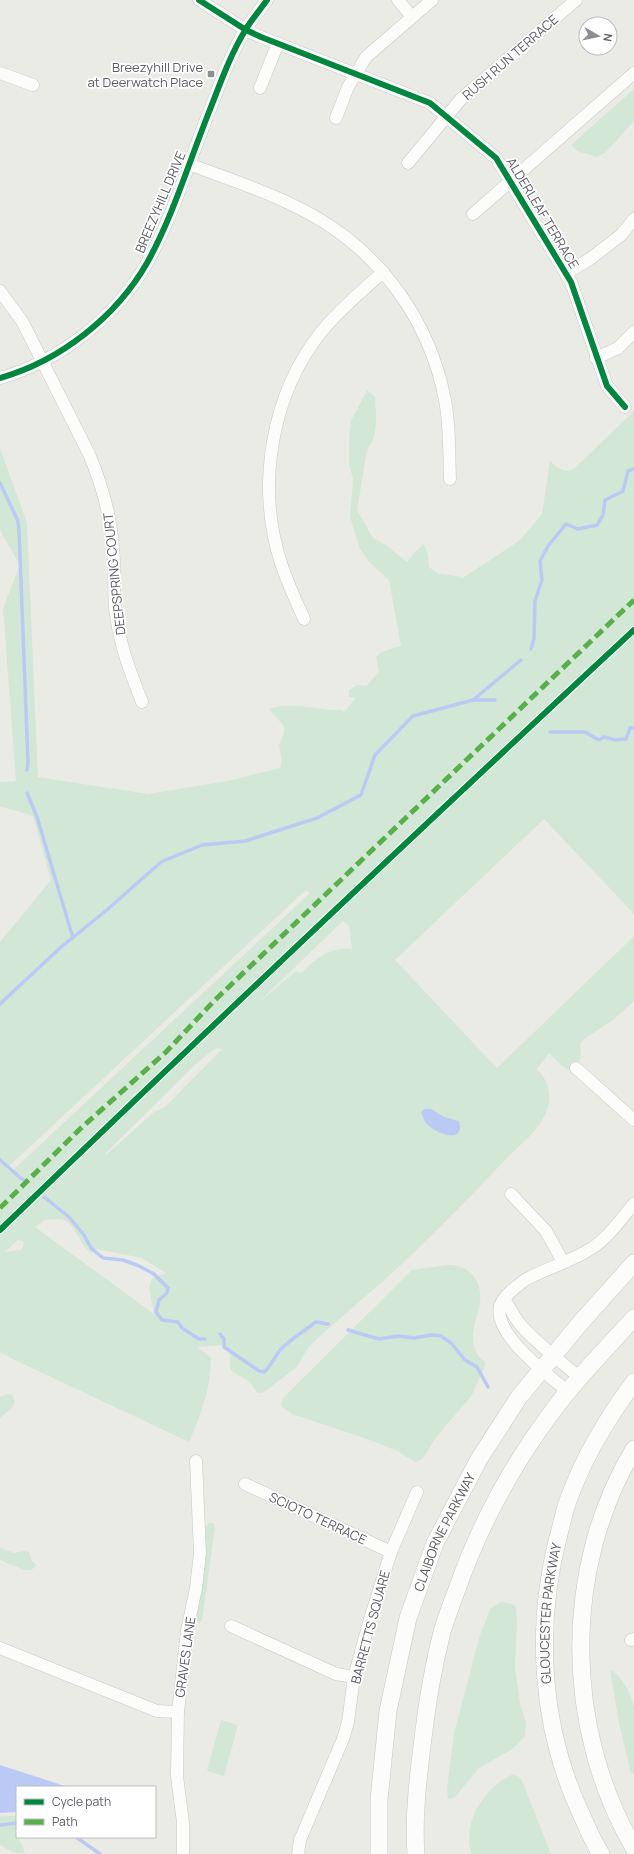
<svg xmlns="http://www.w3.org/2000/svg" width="634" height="1854" viewBox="0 0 634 1854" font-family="Manrope,sans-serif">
  <rect width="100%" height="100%" fill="#eaebe5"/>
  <!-- green -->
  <g fill="#d3e7d7" fill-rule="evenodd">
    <polygon points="634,89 634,121 606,152 597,157 577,151 571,145"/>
    <path d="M367,390L375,397C376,415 379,435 367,450L357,510L373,538L386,545L407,562L415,552L424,544L428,554L429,567L437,573L461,577V579L519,541L542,514L550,461C559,469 564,474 575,468L634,411V914L544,819L395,960L497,1068L634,936V1001L613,1020L584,1039L580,1044L581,1057L579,1062L568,1070L560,1064L549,1053L537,1069C547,1078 553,1096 547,1110C539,1132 520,1144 505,1160C474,1193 442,1226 409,1257C377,1289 340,1316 308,1348L297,1367L264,1392L258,1393C254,1389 252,1384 248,1381C235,1372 226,1374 231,1356L225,1345L198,1347L211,1358C211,1388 201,1414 189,1442L0,1353V942L51,880L33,816L0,806V782L16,781L3,608L20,565L0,530V448L27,523L38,777L148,794L228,781L280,768L282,760L279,746L284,733V726L269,709C292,700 318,711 342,710L344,712L356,698L349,697V690L357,685L366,686L379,672L376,657L381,652L401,646L389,580L369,562L360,549L350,517L353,479L349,464V436L351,421ZM306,890L310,893L11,1172L6,1169ZM343,921L349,926L352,949C333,946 313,959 302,973L296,971L258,1003ZM216,1048L222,1049L165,1107L154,1112L107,1154H105L198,1062ZM45,1220C51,1220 59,1218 64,1220C78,1226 78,1246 92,1253L96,1249L142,1258L166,1273L152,1279L149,1288L154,1314L35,1227ZM18,1240L24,1242L22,1250L5,1252Z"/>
    <path d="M447,1265C469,1264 483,1281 480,1303C477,1317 471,1331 474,1346C475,1354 480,1358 486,1363L472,1395L434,1440L425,1456L421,1460L415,1462L397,1451L370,1440L292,1414L281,1406L283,1398L412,1270Z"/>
    <polygon points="7,1394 12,1395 15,1402 12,1408 0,1418 0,1397"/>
    <polygon points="209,1523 213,1523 215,1527 202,1620 199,1623 195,1619 204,1530"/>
    <polygon points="0,1548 14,1553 24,1551 29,1552 32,1561 36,1564 36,1566 31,1570 24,1570 0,1560"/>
    <polygon points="500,1602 510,1603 516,1607 517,1621 515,1667 520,1703 526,1723 525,1737 511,1750 479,1768 454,1798 448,1799 447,1788 454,1733 471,1669 480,1635 490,1609"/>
    <path d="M610,1670C621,1674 632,1696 634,1708C634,1726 634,1754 634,1773L631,1774L619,1723Z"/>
    <polygon points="221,1720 238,1725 224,1776 207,1771"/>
    <path d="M514,1774L521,1778L551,1854H471C470,1849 469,1843 469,1838C469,1812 490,1783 514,1774Z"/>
    <polygon points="0,1816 17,1816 17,1837 22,1845 25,1854 12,1852 0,1845"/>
  </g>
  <!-- water -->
  <g fill="#bacaf4">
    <path d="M425,1109H431L444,1117L459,1121C466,1145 435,1134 426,1123C424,1121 423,1116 421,1112Z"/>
    <polygon points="0,1765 68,1787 17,1787 17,1812 0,1813"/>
  </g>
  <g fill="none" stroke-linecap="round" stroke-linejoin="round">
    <!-- stream -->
    <g stroke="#bacaf4" stroke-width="3.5">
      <polyline points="0,483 18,521 19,530 28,762 27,770"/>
      <polyline points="531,649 534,639 535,601 542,580 540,561 548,546 566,524 578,529 597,525 603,515 605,500 623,491 628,471 634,469"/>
      <polyline points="474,700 495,700"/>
      <polyline points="550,732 585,732 599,740 604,737 616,740 626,739 630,728 634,728"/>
      <polyline points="27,793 37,817 73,938"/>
      <polyline points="0,1004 60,948 108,909 161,862 202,845 245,841 317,818 361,795 375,755 413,716 473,700 521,660"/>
      <polyline points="0,1160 23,1180"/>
      <polyline points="44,1197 69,1217 84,1235 91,1248 103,1258 123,1260 139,1266 154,1274 168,1288 167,1293 159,1300 156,1312 162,1320 178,1322 182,1328 199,1339 205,1339"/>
      <polyline points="348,1330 379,1339 398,1336 414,1338 431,1335 441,1336 451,1343 465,1360 477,1367 488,1387"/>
      <path d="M220,1334L224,1339V1347L259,1371L264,1372C274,1363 275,1354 283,1347C293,1338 305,1330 316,1322L328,1324"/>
      <polyline points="0,1825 17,1823"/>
      <polyline points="76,1837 100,1854"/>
    </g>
    <defs>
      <g id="minor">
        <polyline points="199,0 246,30 261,37 430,103 496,158 571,282 607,386 625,407"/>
        <polyline points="398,0 412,17"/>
        <polyline points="0,73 33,85"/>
        <polyline points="260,88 278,43"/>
        <polyline points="336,118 348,87 366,57 432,0"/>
        <polyline points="408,163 461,99 576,0"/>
        <path d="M189,164C230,180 273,193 312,215C382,254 430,322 445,400C450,426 449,453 450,479"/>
        <polyline points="473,214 634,73"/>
        <polyline points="566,273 590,259 621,235 634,219"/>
        <path d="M0,291L22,321L89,454C104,489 113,525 114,563C115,581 113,598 116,615C120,646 131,674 142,702"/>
        <polyline points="596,358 618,348 634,332"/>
        <path d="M0,378C60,361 116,317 147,263C173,216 189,162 209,112C220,84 230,55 246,29C252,19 260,10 267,0"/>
        <path d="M304,619C296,601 287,582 281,563C256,486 271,394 322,331C340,309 362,291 383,272"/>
        <polyline points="576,1068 634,1120"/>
        <polyline points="511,1194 546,1231 563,1262"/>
        <path d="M504,1299C510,1307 513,1315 519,1323C536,1343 559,1360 579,1377"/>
        <path d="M568,1392C549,1375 493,1335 500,1306C503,1296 517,1286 525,1280C546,1268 571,1262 592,1248C608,1238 621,1219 634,1204"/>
        <polyline points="245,1484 391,1552"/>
        <polyline points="231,1626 336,1674 354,1677"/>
        <polyline points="631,1640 634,1639"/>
        <polyline points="0,1648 157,1711 178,1712"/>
        <polyline points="183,1854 183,1823 177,1776 178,1712 187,1631 196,1588 200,1553 196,1461"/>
        <polyline points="298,1854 300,1840 343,1739 348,1722 354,1677 370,1619 391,1552 417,1492"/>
      </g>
      <g id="secondary">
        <path d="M634,1449C562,1569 564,1728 634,1848"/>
        <path id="s1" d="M379,1854V1800L388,1711L408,1618L435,1543L479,1459L519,1397L582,1321L634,1263"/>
        <path d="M416,1854C413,1813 419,1771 424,1730C428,1697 434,1664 442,1632C446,1619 451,1605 456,1592C478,1529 509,1470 549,1416C574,1381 605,1350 634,1318"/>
        <path id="s2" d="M601,1854C593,1842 588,1829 582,1816C540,1727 534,1625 560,1530C563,1519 565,1508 569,1498C584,1457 608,1417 634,1382"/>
      </g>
    </defs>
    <!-- minor casing -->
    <use href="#minor" stroke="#c8c8c7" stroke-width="13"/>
    <!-- secondary casing -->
    <use href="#secondary" stroke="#c8c9c8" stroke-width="18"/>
    <!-- minor -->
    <use href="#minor" stroke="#fcfcfb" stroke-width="12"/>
    <!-- secondary -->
    <use href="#secondary" stroke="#fcfcfb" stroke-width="17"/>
    <!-- quiet -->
    <polyline stroke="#58b04a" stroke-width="5" stroke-dasharray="10 5" stroke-linecap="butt" points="0,1208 80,1129 166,1052 214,1001 634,600"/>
    <defs>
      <g id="cycleway">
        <polyline points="199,0 246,30 261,37 430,103 496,158 571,282 607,386 625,407"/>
        <path d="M0,378C60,361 116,317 147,263C173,216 189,162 209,112C220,84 230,55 246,29C252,19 260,10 267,0"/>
        <path d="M0,1230C209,1028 421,828 634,630"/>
      </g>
    </defs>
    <!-- cycleway casing -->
    <use href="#cycleway" stroke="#fff" stroke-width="8"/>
    <!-- cycleway -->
    <use href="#cycleway" stroke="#00873e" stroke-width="6"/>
  </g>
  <!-- markers -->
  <rect fill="#8d8e90" stroke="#fff" stroke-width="1.5" x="207" y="70" width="8" height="8" rx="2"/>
  <g text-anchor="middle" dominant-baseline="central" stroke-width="3.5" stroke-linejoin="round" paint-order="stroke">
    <!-- street labels -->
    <g font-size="13" fill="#5b5c63" stroke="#fff">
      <text transform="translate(510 57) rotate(-41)">RUSH RUN TERRACE</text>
      <text transform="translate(160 202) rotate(-67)">BREEZYHILL DRIVE</text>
      <text transform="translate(543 213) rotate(59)">ALDERLEAF TERRACE</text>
      <text transform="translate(114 574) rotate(-96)">DEEPSPRING COURT</text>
      <text transform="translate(318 1518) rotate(25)">SCIOTO TERRACE</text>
      <text stroke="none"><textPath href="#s1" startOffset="332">CLAIBORNE PARKWAY</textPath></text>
      <text stroke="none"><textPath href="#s2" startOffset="251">GLOUCESTER PARKWAY</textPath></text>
      <text transform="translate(370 1627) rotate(-75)">BARRETTS SQUARE</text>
      <text transform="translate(185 1657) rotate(-82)">GRAVES LANE</text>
    </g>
    <!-- poi labels -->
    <g font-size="13" fill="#5b5c63" stroke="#fff" text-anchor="end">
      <text x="203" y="67">Breezyhill Drive<tspan x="203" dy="15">at Deerwatch Place</tspan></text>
    </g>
  </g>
  <!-- legend -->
  <rect x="16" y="1786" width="140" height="52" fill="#ffffff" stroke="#bdbec1"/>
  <rect x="24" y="1799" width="20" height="6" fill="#00873e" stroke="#bdbec1"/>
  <text x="52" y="1806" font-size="12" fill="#5b5c63">Cycle path</text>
  <rect x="24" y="1819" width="20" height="6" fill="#58b04a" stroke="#bdbec1"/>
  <text x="52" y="1826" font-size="12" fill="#5b5c63">Path</text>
  <!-- north arrow -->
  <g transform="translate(598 36) rotate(99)"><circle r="19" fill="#ffffff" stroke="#bdbec1"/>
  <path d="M0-3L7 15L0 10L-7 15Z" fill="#8d8e90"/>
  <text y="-6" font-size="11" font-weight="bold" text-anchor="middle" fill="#5b5c63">N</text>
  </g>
</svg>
